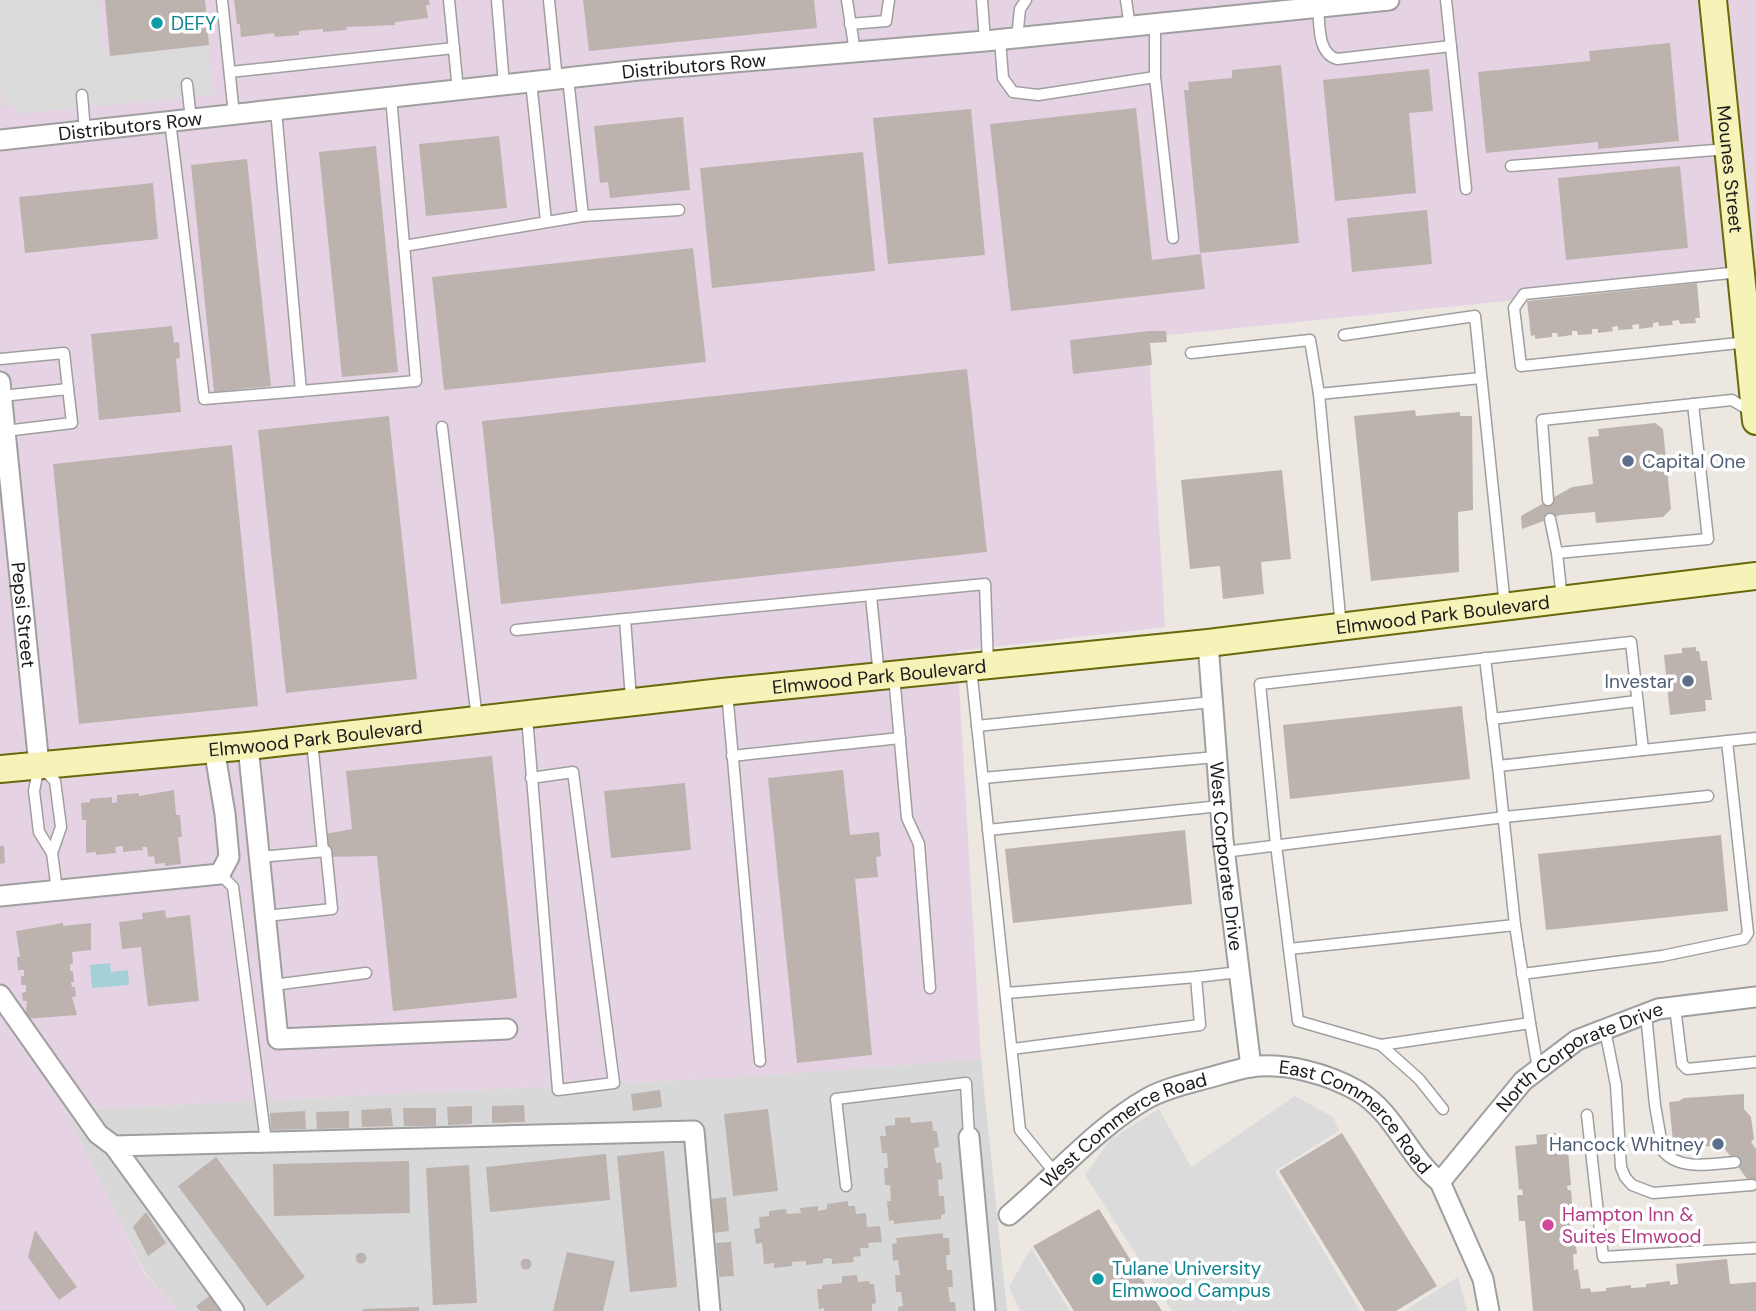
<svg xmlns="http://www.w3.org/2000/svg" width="1756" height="1311" viewBox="0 0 1756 1311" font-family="'DM Sans',sans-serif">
  <rect width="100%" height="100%" fill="#ece7e1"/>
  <!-- residential -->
  <polygon fill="#d9d8d8" points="981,1059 1007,1311 179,1311 146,1274 65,1110 742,1077"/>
  <!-- industrial -->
  <polygon fill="#e5d3e3" points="0,0 1756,0 1756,276 1148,337 1165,627 957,651 981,1059 742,1077 66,1110 145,1274 179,1311 0,1311"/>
  <!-- parking -->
  <g fill="#dbdbdb">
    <polygon points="0,0 98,0 103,49 108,49 109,56 209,45 213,95 17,114 16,106 3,107 0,76"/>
    <polygon points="1295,1096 1333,1117 1339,1131 1275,1171 1360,1311 1172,1311 1085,1175 1111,1139 1159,1109 1191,1167"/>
    <polygon points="1031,1248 1070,1311 1020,1311 1009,1287"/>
    <polygon points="1458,1277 1467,1311 1404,1311"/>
  </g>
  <!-- water -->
  <polygon fill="#a4d0d8" points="110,963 111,972 128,970 129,985 92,988 90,965"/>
  <!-- building -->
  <g fill="#bcb3ae">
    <polygon points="105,0 205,0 209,45 110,56"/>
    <polygon points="234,0 429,0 430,5 426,5 428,18 395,22 395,25 346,27 347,30 323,32 323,29 299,31 299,35 275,37 274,33 241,37 240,24 237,24"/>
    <polygon points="583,0 814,0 817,28 589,51"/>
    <polygon points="1670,43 1679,141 1598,149 1598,142 1486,153 1478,72 1590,61 1589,51"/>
    <polygon points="1281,65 1299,243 1200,253 1184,90 1189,90 1188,82 1232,78 1232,70"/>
    <polygon points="1429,69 1433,111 1409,113 1416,193 1335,201 1323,80"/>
    <polygon points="1136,108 1152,260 1201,254 1205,289 1011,311 990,124"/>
    <polygon points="971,109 985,255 888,264 873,118"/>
    <polygon points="683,117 690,190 610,198 608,182 600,183 594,126"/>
    <polygon points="499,136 507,208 426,216 419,144"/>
    <polygon points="376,146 398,372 342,377 319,152"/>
    <polygon points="863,152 875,271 712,288 700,168"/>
    <polygon points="247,159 271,386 214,392 191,165"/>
    <polygon points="1680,166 1688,248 1566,260 1558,178"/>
    <polygon points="153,183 158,239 25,253 19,197"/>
    <polygon points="1427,210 1432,264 1352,272 1347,218"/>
    <polygon points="693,248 706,362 444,390 432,277"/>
    <polygon points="1697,283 1700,318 1695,318 1696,323 1680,324 1679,320 1672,321 1673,325 1659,326 1658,322 1653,323 1653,327 1639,329 1639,324 1632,325 1633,329 1618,330 1618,326 1612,327 1613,331 1598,333 1598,329 1592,329 1592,334 1578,335 1577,331 1572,331 1572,335 1558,337 1557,333 1552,333 1552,337 1535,339 1535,335 1531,336 1527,301"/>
    <polygon points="172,326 174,343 179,342 180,358 176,359 181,412 99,420 91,334"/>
    <polygon points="1149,331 1166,331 1167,342 1150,343 1152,365 1073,374 1070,340"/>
    <polygon points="967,369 987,552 501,604 482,421"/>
    <polygon points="1415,410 1416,416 1460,412 1460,416 1472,416 1473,510 1458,512 1459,572 1371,581 1354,416"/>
    <polygon points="389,416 417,679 286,693 258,430"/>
    <polygon points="1655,423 1663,429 1671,509 1663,517 1596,523 1595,512 1560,515 1522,529 1521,516 1572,487 1593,484 1588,437 1599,436 1598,429"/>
    <polygon points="232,445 258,706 79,724 53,464"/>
    <polygon points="1282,470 1291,559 1261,562 1264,594 1223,599 1220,566 1190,569 1181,480"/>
    <polygon points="1696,647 1696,651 1699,651 1701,661 1707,661 1712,700 1705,700 1706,711 1670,715 1664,655 1682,653 1682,648"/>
    <polygon points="1462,706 1470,779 1290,799 1283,725"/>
    <polygon points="492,756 517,998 393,1011 377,856 327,857 325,834 352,829 346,771"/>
    <polygon points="843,770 850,835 879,832 881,856 876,857 878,877 855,879 872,1055 797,1063 768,778"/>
    <polygon points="685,783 691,850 611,858 604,791"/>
    <polygon points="174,790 176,815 180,815 182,837 178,837 181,864 165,866 165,863 155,864 154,856 148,857 147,847 142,847 143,850 123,852 123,846 115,847 116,853 96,855 96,852 86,853 86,820 82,820 81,803 90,802 90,799 112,797 112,803 117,802 117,795 139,793 139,796"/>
    <polygon points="1185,830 1192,904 1013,923 1005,849"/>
    <polygon points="1721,835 1728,911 1546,930 1538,854"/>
    <polygon points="0,846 4,846 5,863 0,864"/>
    <polygon points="165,910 166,918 190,915 199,1001 148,1006 141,947 122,949 119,922 143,919 142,913"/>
    <polygon points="63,923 63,926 91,923 91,950 72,952 73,963 70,965 70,971 73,971 74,982 71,982 72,987 75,987 76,996 72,997 77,1015 25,1019 27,1001 23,1001 22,993 26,992 26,985 21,985 21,976 24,976 24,970 18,970 17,957 20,957 16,931"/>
    <polygon points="660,1090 662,1107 633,1111 631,1094"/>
    <polygon points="1744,1094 1744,1109 1751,1117 1754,1139 1751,1142 1756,1149 1756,1191 1722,1145 1686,1148 1683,1141 1673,1141 1669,1102 1679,1101 1684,1098"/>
    <polygon points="524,1105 525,1122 492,1123 492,1106"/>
    <polygon points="472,1106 472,1124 448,1125 447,1107"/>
    <polygon points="391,1108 393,1126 362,1127 361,1110"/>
    <polygon points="403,1108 436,1108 436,1126 404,1126"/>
    <polygon points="768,1109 778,1191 733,1196 724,1114"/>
    <polygon points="305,1111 306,1129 271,1130 270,1113"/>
    <polygon points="349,1111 349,1128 317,1129 316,1112"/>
    <polygon points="910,1117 911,1123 932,1121 933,1131 937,1131 939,1147 934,1148 936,1163 941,1162 943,1179 938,1180 939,1196 944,1196 945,1214 941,1215 941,1219 894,1224 894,1220 889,1221 887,1201 891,1201 890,1185 885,1185 884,1168 888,1168 887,1153 882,1153 880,1136 886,1136 885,1126 895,1125 895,1118"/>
    <polygon points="1342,1133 1437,1286 1396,1311 1365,1311 1279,1171"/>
    <polygon points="1556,1133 1556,1140 1567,1139 1571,1185 1567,1186 1568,1190 1571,1190 1573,1215 1569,1216 1571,1229 1574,1229 1577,1254 1573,1254 1574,1270 1578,1269 1581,1289 1590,1288 1591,1292 1606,1291 1606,1288 1631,1285 1631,1288 1646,1287 1646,1284 1670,1281 1670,1285 1678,1284 1676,1264 1727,1259 1730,1284 1756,1282 1756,1311 1533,1311 1525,1221 1519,1221 1517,1195 1523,1195 1522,1189 1519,1190 1515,1146 1537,1144 1536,1135"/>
    <polygon points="664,1151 677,1287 630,1292 617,1156"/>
    <polygon points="606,1154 610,1200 490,1212 486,1167"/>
    <polygon points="216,1157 305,1277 267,1306 178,1186"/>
    <polygon points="409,1161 410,1213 274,1216 273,1164"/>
    <polygon points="469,1165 477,1303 433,1305 426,1168"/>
    <polygon points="726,1197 729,1231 714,1233 711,1199"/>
    <polygon points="848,1201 848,1206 855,1206 856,1214 866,1213 867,1227 880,1226 882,1242 868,1243 869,1248 860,1248 861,1256 853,1257 854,1262 832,1264 832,1259 828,1258 823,1259 823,1263 806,1265 806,1261 792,1262 792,1266 774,1268 774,1263 764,1264 762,1243 756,1244 754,1229 760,1228 759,1217 769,1216 769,1211 786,1209 787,1214 801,1213 800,1208 818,1206 818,1211 823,1210 827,1209 827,1204"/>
    <polygon points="1099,1209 1162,1311 1074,1311 1033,1246"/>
    <polygon points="146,1212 166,1243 148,1256 133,1227"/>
    <polygon points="35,1230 77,1287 59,1300 28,1257"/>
    <polygon points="943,1233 943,1238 949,1238 950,1255 946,1255 947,1270 952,1270 953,1287 948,1287 950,1302 955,1302 956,1311 898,1311 898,1307 903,1306 901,1292 896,1292 895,1275 900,1275 898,1260 893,1261 892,1244 897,1243 896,1238"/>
    <polygon points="731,1242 734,1276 719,1277 716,1243"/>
    <polygon points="567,1252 615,1261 603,1311 553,1311"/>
    <circle cx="361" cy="1258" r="5.5"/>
    <circle cx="526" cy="1264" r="5.5"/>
    <polygon points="857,1275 858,1282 869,1281 870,1284 874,1284 876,1303 872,1304 872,1311 824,1311 824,1308 819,1309 817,1289 822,1289 822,1285 842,1283 842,1276"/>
    <polygon points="211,1295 223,1311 200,1311 196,1306"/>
    <polygon points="419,1307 419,1311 363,1311 363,1309"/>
  </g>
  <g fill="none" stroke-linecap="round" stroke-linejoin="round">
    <defs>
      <g id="lane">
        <polyline points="222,0 234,115"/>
        <polyline points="449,0 458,90"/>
        <polyline points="497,0 504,85"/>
        <polyline points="549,0 557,80"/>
        <polyline points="847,0 855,52"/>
        <polyline points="982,0 985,41"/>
        <polyline points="1126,0 1130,27"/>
        <polyline points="1446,0 1466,189"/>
        <path d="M1318,7C1320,25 1317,53 1337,59L1451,46"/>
        <polyline points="850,24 886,21 889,0"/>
        <polyline points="1017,38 1020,9 1026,0"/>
        <polyline points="1000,40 1003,78 1013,92 1038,95 1155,77 1155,24"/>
        <polyline points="230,72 454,48"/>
        <polyline points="1155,77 1173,238"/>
        <polyline points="531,82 546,221"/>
        <polyline points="187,84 191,119"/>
        <polyline points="82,95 85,131"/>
        <polyline points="170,121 204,399 301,391 276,110"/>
        <polyline points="1511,166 1728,149"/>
        <polyline points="583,216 679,210"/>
        <polyline points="404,246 583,216 568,78"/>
        <polyline points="1740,272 1524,294 1514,308 1521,366 1748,342"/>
        <polyline points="1344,335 1475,316 1505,606"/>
        <polyline points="1191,353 1310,340 1319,394 1481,378"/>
        <polyline points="0,359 64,353 72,423 5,431"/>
        <polyline points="301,391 416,381 391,97"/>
        <polyline points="1319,394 1341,627"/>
        <polyline points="2,396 68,389"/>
        <polyline points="442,427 477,719"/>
        <polyline points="1548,500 1542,420 1732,400 1752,412"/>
        <polyline points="1550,519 1557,553 1562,599"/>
        <polyline points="1557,553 1708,539 1693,404"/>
        <polyline points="871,596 879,676"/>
        <polyline points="516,630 625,619"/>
        <polyline points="1485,658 1498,766"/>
        <polyline points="971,668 1020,1130 1055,1173"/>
        <polyline points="894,676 907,818 919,844 930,988"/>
        <polyline points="727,692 760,1061"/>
        <polyline points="631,699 625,619 985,584 988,665"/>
        <polyline points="527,717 558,1090 614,1083 573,772 531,778"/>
        <polyline points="1492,719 1637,701"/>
        <polyline points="977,726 1212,702"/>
        <polyline points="312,741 323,851"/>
        <polyline points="732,756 900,738"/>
        <polyline points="983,778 1216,757"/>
        <polyline points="988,830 1220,806"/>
        <polyline points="1224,852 1505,817 1708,796"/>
        <polyline points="52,853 61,827 55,781 39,765 34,791 39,832 52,853 57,890"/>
        <polyline points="260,857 326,851 332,909 266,916"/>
        <polyline points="220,874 233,887 266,1142"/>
        <polyline points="1289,949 1515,925"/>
        <polyline points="1522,974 1662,956 1744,939 1748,933 1727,741"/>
        <polyline points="273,985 366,973"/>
        <polyline points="1006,993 1196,977"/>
        <polyline points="1675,1007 1682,1064 1687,1069 1756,1062"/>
        <path d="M1646,1014L1655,1105L1663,1151C1679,1171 1712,1164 1735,1162"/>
        <polyline points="1530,1023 1515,925 1498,766 1643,750"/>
        <polyline points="1605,1030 1616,1085 1621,1167 1625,1177 1632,1185 1653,1193 1752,1185"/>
        <polyline points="1381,1045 1419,1079 1443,1109"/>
        <polyline points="1012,1049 1200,1025 1196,977 1239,972"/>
        <polyline points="1538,1069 1530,1023 1381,1045 1298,1021 1276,845 1260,684 1631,642 1643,750 1756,738"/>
        <polyline points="1587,1115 1603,1257 1756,1248"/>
        <polyline points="846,1186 836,1099 966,1083 969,1137"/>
      </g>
      <g id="street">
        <path id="s1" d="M0,140L639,70L985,41L1389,0"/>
        <path id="s2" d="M0,382L39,765"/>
        <path id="s3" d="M1208,643L1223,840L1251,1067"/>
        <polyline points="248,746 278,1039 507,1029"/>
        <polyline points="0,896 220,874 229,857 225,814 214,748"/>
        <polyline points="0,995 98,1134 114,1146"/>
        <polyline points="969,1137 985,1311"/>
        <path id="s4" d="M1440,1182L1523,1081L1577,1040L1658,1009L1756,997"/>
        <path id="s5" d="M1009,1215C1053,1178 1098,1126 1148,1098C1164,1089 1185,1084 1204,1079C1219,1075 1235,1070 1250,1067C1285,1062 1328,1074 1358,1091C1395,1113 1408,1157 1440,1182L1483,1279L1489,1311"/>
        <polyline points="234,1311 114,1146 694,1131 710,1311"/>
      </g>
      <g id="secondary">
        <path id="s6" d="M1713,0L1756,421"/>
        <path id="s7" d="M0,769L248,746L722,692L1208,643L1756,576"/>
      </g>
    </defs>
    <!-- lane casing -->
    <use href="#lane" stroke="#9f9f9f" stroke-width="13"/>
    <!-- street casing -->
    <use href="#street" stroke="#9f9f9f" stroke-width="23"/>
    <!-- secondary casing -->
    <use href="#secondary" stroke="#67690b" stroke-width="30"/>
    <!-- lane -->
    <use href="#lane" stroke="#fff" stroke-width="10"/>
    <!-- street -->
    <use href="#street" stroke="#fff" stroke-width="19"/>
    <!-- secondary -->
    <use href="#secondary" stroke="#f5f3b7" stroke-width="26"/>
  </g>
  <!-- markers -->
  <g fill="#0f9aa8" stroke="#fff" stroke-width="2.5">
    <circle cx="157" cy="23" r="7"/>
    <circle cx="1098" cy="1279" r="7"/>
  </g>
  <g fill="#5c6f8a" stroke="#fff" stroke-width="2.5">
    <circle cx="1628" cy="461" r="7"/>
    <circle cx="1688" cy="681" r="7"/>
    <circle cx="1718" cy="1144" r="7"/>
  </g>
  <circle fill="#d1479c" stroke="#fff" stroke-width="2.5" cx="1548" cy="1225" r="7"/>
  <g text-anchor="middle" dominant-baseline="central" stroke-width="7" stroke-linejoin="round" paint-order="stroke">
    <!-- culture labels -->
    <g font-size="19" fill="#0d838f" stroke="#fff" text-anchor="start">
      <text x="171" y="23">DEFY</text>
      <text x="1112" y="1268">Tulane University<tspan x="1112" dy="22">Elmwood Campus</tspan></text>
    </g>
    <!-- street labels -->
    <g font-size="19" fill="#1b1b1b" stroke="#fff">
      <text stroke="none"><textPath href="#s1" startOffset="698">Distributors Row</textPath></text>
      <text stroke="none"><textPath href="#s1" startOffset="131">Distributors Row</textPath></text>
      <text stroke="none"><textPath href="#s6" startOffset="170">Mounes Street</textPath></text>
      <text stroke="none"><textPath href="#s7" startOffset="1451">Elmwood Park Boulevard</textPath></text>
      <text stroke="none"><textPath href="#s2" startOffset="234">Pepsi Street</textPath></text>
      <text stroke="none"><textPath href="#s7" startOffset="884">Elmwood Park Boulevard</textPath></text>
      <text stroke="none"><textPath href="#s7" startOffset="317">Elmwood Park Boulevard</textPath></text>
      <text stroke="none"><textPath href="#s3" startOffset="214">West Corporate Drive</textPath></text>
      <text stroke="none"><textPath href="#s4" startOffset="192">North Corporate Drive</textPath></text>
      <text stroke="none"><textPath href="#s5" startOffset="413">East Commerce Road</textPath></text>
      <text stroke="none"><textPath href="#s5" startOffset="145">West Commerce Road</textPath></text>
    </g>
    <!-- service labels -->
    <g font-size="19" fill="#4e5e75" stroke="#fff" text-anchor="end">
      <text x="1642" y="461" text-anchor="start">Capital One</text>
      <text x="1674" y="681">Investar</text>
      <text x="1704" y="1144">Hancock Whitney</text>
    </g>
    <!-- hotel labels -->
    <g font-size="19" fill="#b23c85" stroke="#fff" text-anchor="start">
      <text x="1562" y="1214">Hampton Inn &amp;<tspan x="1562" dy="22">Suites Elmwood</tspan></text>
    </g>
  </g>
</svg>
